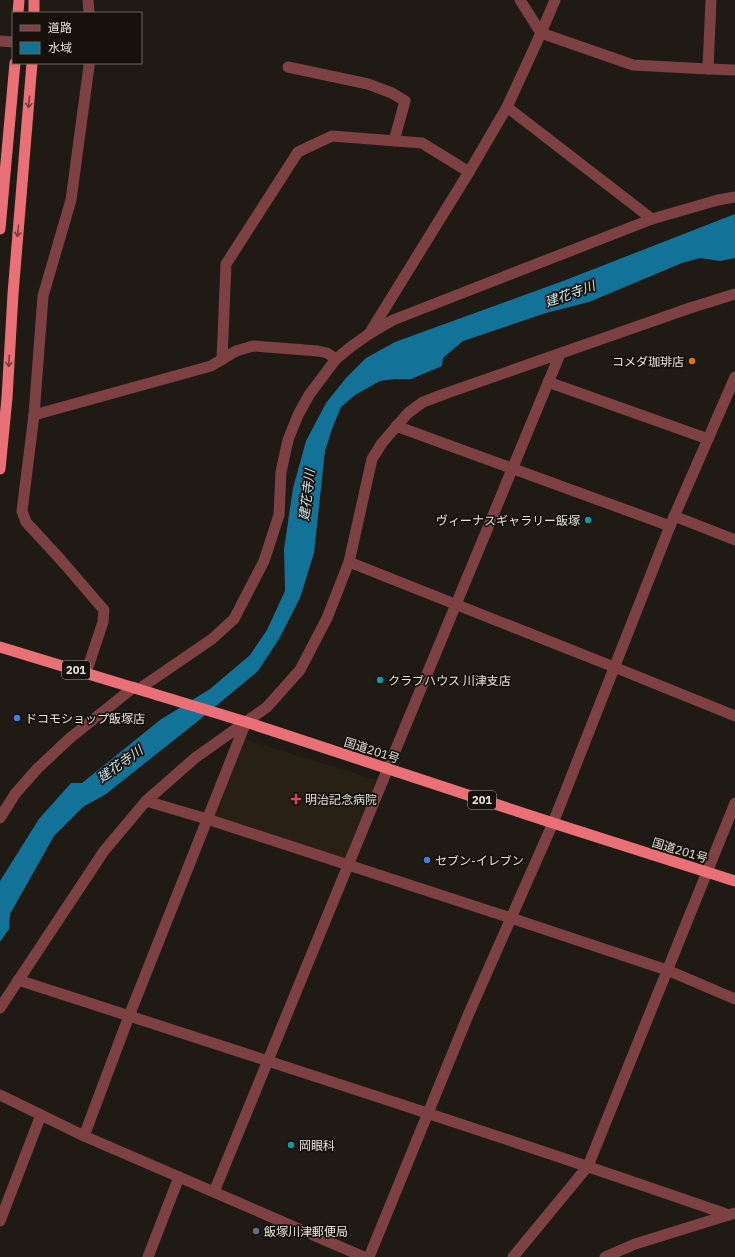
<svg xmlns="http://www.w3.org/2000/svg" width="735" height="1257" viewBox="0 0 735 1257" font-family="'IBM Plex Sans','Noto Sans JP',sans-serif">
  <rect width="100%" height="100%" fill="#1f1a14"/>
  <!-- built -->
  <polygon fill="#292015" points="244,739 379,781 346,861 212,817"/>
  <!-- water -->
  <polygon fill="#137297" points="735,214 735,258 720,261 700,258 682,263 589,302 546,313 463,341 443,358 442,366 411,379 395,379 380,381 355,395 341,407 332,429 325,451 314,553 300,598 279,639 258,671 193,725 106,794 83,807 54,836 10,914 9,929 0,942 0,881 39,819 71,783 82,783 160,720 210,689 250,655 267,630 285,591 284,549 293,488 306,441 326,403 346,378 366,358 395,342 563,281"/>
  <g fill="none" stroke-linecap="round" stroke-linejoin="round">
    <!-- minor -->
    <g stroke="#7d4144" stroke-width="11">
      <polyline points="88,0 89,13"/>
      <polyline points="520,0 541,33 633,65 708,69 735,70"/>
      <polyline points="0,41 13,42"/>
      <polyline points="288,67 368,84 392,93 405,101 394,141"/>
      <polyline points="708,69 711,0"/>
      <polyline points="507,107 652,219"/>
      <polyline points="369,334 469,172 507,107 541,33 555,0"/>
      <polyline points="222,360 226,264 298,152 332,136 422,143 469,172"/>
      <polyline points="548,382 708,439"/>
      <polyline points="34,415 211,366 236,351 253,346 318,351 327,353 336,359"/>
      <polyline points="396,426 670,526"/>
      <polyline points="674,516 735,540"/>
      <polyline points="349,562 614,667 735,716"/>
      <polyline points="86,673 103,622 104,610 61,560 26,522 22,511 34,415 43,296 71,200 89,66 89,63"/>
      <polyline points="139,689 212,639 234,619 264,561 279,515 281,472 288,440 298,415 309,395 336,359 352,346 369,334 393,320 652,219 718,200 735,197"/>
      <polyline points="146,801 207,819 511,918 667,970 735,999"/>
      <polyline points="0,818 15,794 37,769 70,738 134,687"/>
      <path d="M18,980C256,1057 493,1133 729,1215"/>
      <polyline points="0,1008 104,851 146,801 195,758 267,707 300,670 327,618 349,562 372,459 382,443 408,413 423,402 447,393 690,308 735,294"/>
      <polyline points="0,1095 84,1136 364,1257"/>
      <polyline points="84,1136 129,1016 246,722"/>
      <polyline points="214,1192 388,768 560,354"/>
      <polyline points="0,1221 41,1115"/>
      <polyline points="148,1257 179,1177"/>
      <polyline points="513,1257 588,1166 735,803"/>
    </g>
    <!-- tertiary -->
    <g stroke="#7d4144" stroke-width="11">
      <polyline points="369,1257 469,1013 553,823 670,526 735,377"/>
      <polyline points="605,1257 635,1244 735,1213"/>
    </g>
    <!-- trunk -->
    <g stroke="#ea7078" stroke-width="11">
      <polyline points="18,13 19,0"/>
      <polyline points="34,13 34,0"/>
      <polyline points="0,229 15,63"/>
      <polyline points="0,469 7,398 13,294 32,63"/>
      <polyline points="0,647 246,722 553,823 735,881"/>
    </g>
  </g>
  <!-- one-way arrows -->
  <defs><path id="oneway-shaft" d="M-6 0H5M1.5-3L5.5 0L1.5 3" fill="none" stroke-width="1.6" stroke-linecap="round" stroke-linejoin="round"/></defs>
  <g stroke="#753c3c">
    <use href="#oneway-shaft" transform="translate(29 102) rotate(95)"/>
    <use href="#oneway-shaft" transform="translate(18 231) rotate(95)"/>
    <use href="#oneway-shaft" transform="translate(9 361) rotate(93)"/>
  </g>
  <!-- markers -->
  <circle fill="#e8710a" stroke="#16110b" stroke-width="1.5" cx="692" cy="361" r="4"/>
  <g fill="#0f9aa8" stroke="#16110b" stroke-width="1.5">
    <circle cx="588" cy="520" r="4"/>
    <circle cx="380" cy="680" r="4"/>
    <circle cx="291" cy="1145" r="4"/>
  </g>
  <g fill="#3f7fe0" stroke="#16110b" stroke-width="1.5">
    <circle cx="17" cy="718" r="4"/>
    <circle cx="427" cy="860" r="4"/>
  </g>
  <path fill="#e0444e" stroke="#16110b" stroke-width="1.5" d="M294 793h4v4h4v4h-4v4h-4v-4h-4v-4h4z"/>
  <circle fill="#5c6f8a" stroke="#16110b" stroke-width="1.5" cx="256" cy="1231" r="4"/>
  <g text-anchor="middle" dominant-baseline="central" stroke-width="3.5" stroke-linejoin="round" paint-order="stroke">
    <!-- shield labels -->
    <g fill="#16110b" stroke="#a8a49f" stroke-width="1">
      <rect x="62" y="661" width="28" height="18" rx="3"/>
      <rect x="468" y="791" width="28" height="18" rx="3"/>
    </g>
    <g font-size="11" font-weight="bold" fill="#e6e3de">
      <text x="76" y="670">201</text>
      <text x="482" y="800">201</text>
    </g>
    <!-- poi labels -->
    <g font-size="12" fill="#e6e3de" stroke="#16110b" text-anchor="start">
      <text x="684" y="361" text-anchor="end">コメダ珈琲店</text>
      <text x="580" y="520" text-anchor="end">ヴィーナスギャラリー飯塚</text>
      <text x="388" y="680">クラブハウス 川津支店</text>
      <text x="25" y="718">ドコモショップ飯塚店</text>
      <text x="305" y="799">明治記念病院</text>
      <text x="435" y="860">セブン-イレブン</text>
      <text x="299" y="1145">岡眼科</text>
      <text x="264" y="1231">飯塚川津郵便局</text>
    </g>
    <!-- street labels -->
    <g font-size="12" fill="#e6e3de" stroke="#16110b">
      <text transform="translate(372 750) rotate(18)">国道201号</text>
      <text transform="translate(680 850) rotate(17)">国道201号</text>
    </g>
    <!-- water labels -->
    <g font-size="13" font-style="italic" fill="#cee6f3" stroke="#16110b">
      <text transform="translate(570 294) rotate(-20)">建花寺川</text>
      <text transform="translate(307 495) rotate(-83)">建花寺川</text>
      <text transform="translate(120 764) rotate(-36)">建花寺川</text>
    </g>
  </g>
  <!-- legend -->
  <rect x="12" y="12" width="130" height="52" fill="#16110b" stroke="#69655f"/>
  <rect x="20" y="25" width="20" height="6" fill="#7d4144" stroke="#69655f"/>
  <text x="48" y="32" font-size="12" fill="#e6e3de">道路</text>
  <rect x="20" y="42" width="20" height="12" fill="#137297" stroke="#69655f"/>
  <text x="48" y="52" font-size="12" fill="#e6e3de">水域</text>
</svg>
